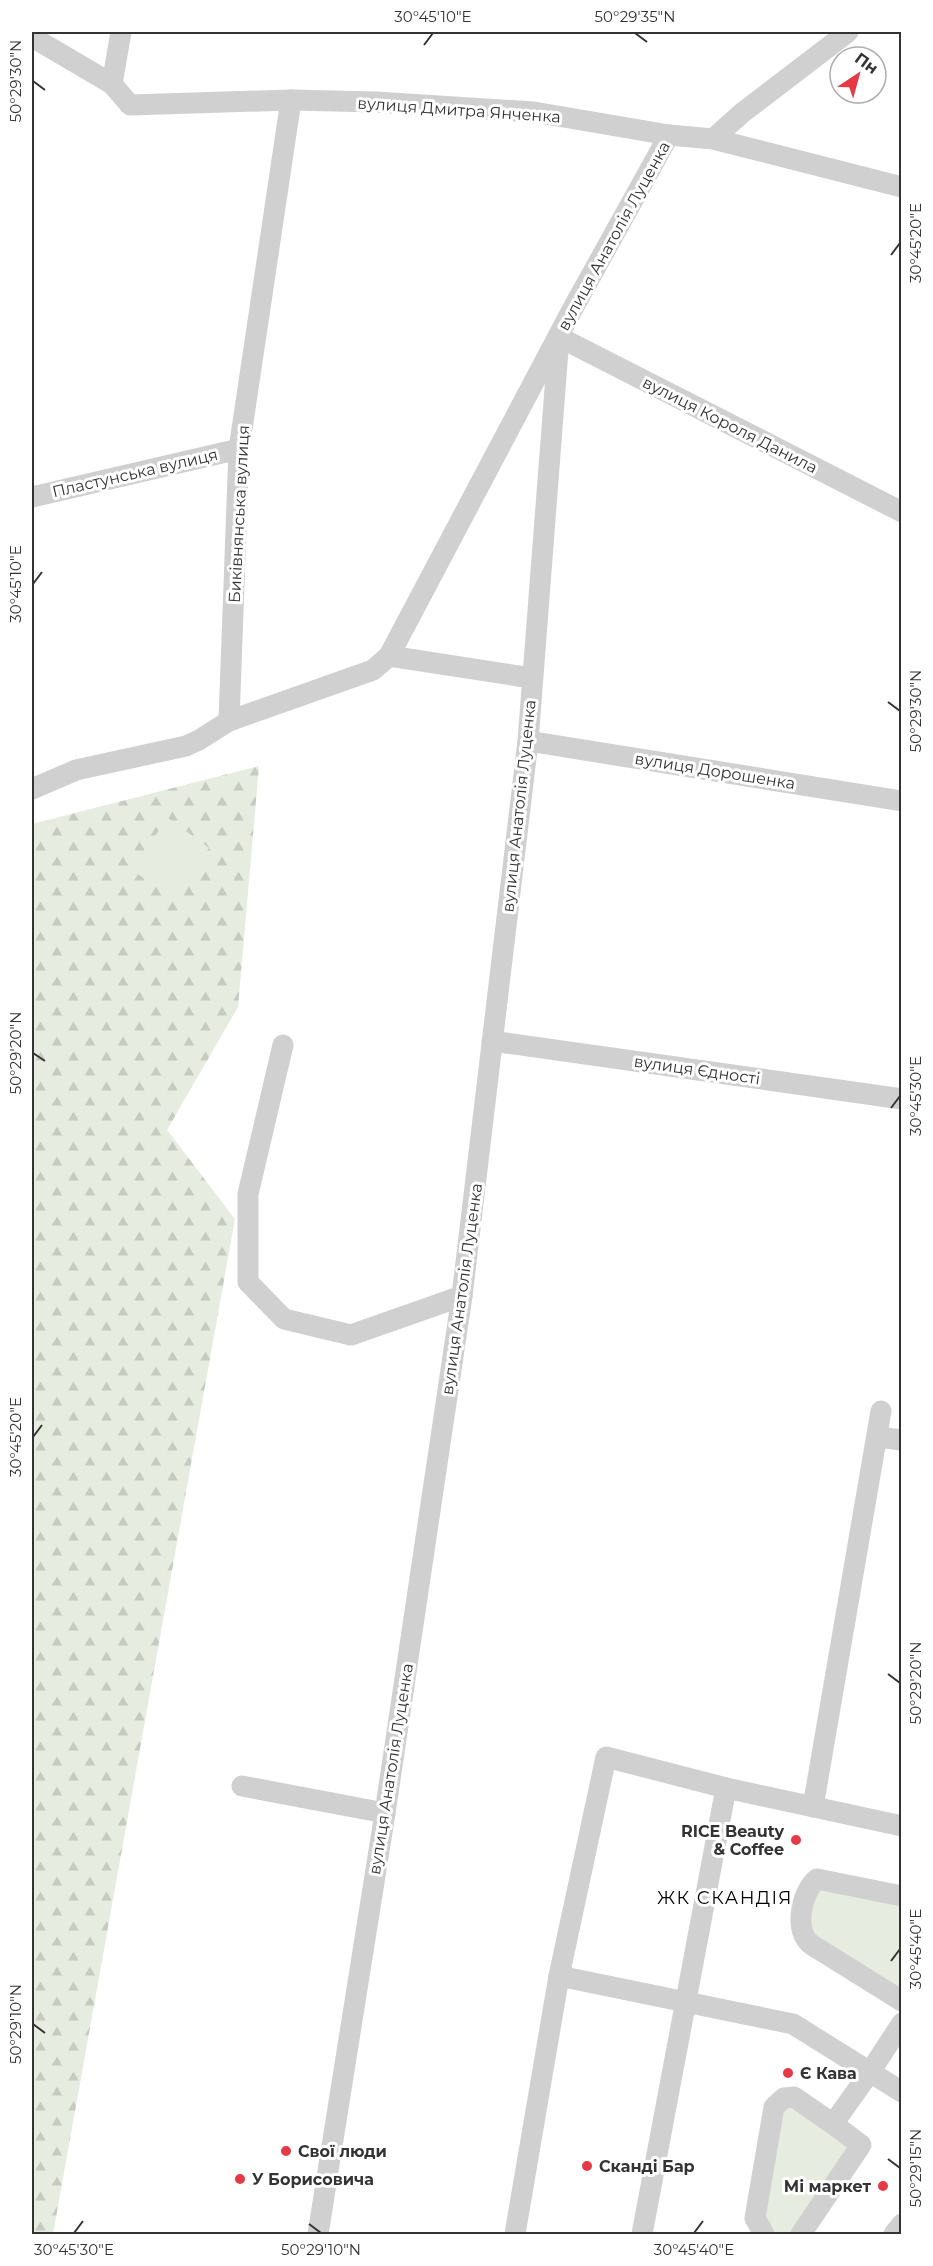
<svg xmlns="http://www.w3.org/2000/svg" width="933" height="2266" viewBox="0 0 933 2266" font-family="Montserrat,sans-serif">
  <defs>
    <pattern id="forest-firs" width="22" height="20" patternUnits="userSpaceOnUse" patternTransform="scale(1.5)"><rect width="22" height="20" fill="#e6ecdf"/><path d="M5 1l3.5 6h-7zM16 11l3.5 6h-7z" fill="#c6cbc0"/></pattern>
  </defs>
  <rect width="100%" height="100%" fill="#fff"/>
  <!-- forest -->
  <polygon fill="url(#forest-firs)" points="259,766 238,1007 167,1130 235,1219 53,2234 32,2234 32,824"/>
  <!-- green -->
  <g fill="#e6ecdf">
    <polygon points="168,818 209,848 171,898 131,869"/>
    <polygon points="811,1888 901,1901 901,1999 809,1938"/>
    <polygon points="785,2104 854,2146 797,2234 770,2234 758,2219"/>
  </g>
  <g fill="none" stroke-linecap="round" stroke-linejoin="round">
    <!-- minor -->
    <g stroke="#d0d0d0" stroke-width="21">
      <polyline points="32,37 112,84 130,105 291,100 376,102 534,112 669,135 713,139 902,187"/>
      <polyline points="112,84 121,32"/>
      <polyline points="713,139 742,113 848,32"/>
      <polyline points="559,337 902,512"/>
      <polyline points="32,497 239,449"/>
      <polyline points="389,656 531,678"/>
      <polyline points="229,721 239,449 291,100"/>
      <polyline points="528,741 902,801"/>
      <polyline points="32,789 76,770 186,746 199,740 229,721 373,670 389,656 572,310 669,135"/>
      <polyline points="492,1041 902,1099"/>
      <polyline points="283,1045 248,1194 248,1282 284,1319 351,1335 462,1296"/>
      <polyline points="877,1437 902,1440"/>
      <polyline points="242,1786 385,1813"/>
      <polyline points="813,1807 881,1411"/>
      <path d="M902,1896L817,1879C801,1892 793,1932 812,1945L902,2001"/>
      <polyline points="559,1976 793,2024 902,2092"/>
      <polyline points="318,2234 385,1813 462,1296 528,741 559,337"/>
      <polyline points="515,2234 559,1976 606,1757 726,1788 902,1826"/>
      <polyline points="642,2234 726,1788"/>
      <polyline points="764,2234 755,2218 774,2107 784,2098 794,2097 833,2124 870,2072 902,2023"/>
      <polyline points="801,2234 861,2145 833,2124"/>
      <polyline points="894,2234 902,2224"/>
    </g>
  </g>
  <!-- ticks -->
  <path fill="none" stroke="#333" stroke-width="2" d="M635,33L647,42M424,45L433,33M33,81L45,90M891,255L900,243M33,584L42,572M888,702L900,711M33,1053L45,1061M891,1108L900,1096M33,1437L42,1425M888,1674L900,1683M891,1961L900,1949M33,2024L45,2033M888,2159L900,2168M309,2224L321,2233M74,2233L83,2221M694,2233L703,2221"/>
  <!-- markers -->
  <g fill="#e63946" stroke="#fff" stroke-width="2">
    <circle cx="796" cy="1840" r="6"/>
    <circle cx="788" cy="2073" r="6"/>
    <circle cx="286" cy="2151" r="6"/>
    <circle cx="587" cy="2166" r="6"/>
    <circle cx="240" cy="2179" r="6"/>
    <circle cx="883" cy="2186" r="6"/>
  </g>
  <g text-anchor="middle" dominant-baseline="central" stroke-width="6" stroke-linejoin="round" paint-order="stroke">
    <!-- street labels -->
    <g font-size="16" fill="#333" stroke="#fff">
      <text transform="translate(459 110) rotate(4)">вулиця Дмитра Янченка</text>
      <text transform="translate(614 236) rotate(-61)">вулиця Анатолія Луценка</text>
      <text transform="translate(730 425) rotate(27)">вулиця Короля Данила</text>
      <text transform="translate(135 473) rotate(-13)">Пластунська вулиця</text>
      <text transform="translate(239 514) rotate(-87)">Биківнянська вулиця</text>
      <text transform="translate(715 771) rotate(9)">вулиця Дорошенка</text>
      <text transform="translate(519 806) rotate(-84)">вулиця Анатолія Луценка</text>
      <text transform="translate(697 1070) rotate(8)">вулиця Єдності</text>
      <text transform="translate(462 1289) rotate(-82)">вулиця Анатолія Луценка</text>
      <text transform="translate(391 1769) rotate(-81)">вулиця Анатолія Луценка</text>
    </g>
    <!-- poi labels -->
    <g font-size="16" font-weight="bold" fill="#333" stroke="#fff" text-anchor="start">
      <text x="784" y="1831" text-anchor="end">RICE Beauty<tspan x="784" dy="18">&amp; Coffee</tspan></text>
      <text x="800" y="2073">Є Кава</text>
      <text x="298" y="2151">Свої люди</text>
      <text x="599" y="2166">Сканді Бар</text>
      <text x="252" y="2179">У Борисовича</text>
      <text x="871" y="2186" text-anchor="end">Мі маркет</text>
    </g>
    <!-- neighbourhood labels -->
    <g font-size="18" letter-spacing="1.5" fill="#000" stroke="#fff">
      <text x="725" y="1898">ЖК СКАНДІЯ</text>
    </g>
  </g>
  <!-- border -->
  <rect width="933" height="2266" fill="none" stroke="#ffffff" stroke-width="66"/>
  <!-- north arrow -->
  <g transform="translate(858 75) rotate(36)"><circle r="28" fill="#ffffff" stroke="#adadad" stroke-width="1.5"/>
  <path d="M0-4.5L10 22L0 15L-10 22Z" fill="#e63946"/>
  <text y="-9" font-size="16" font-weight="bold" text-anchor="middle" fill="#333333">Пн</text>
  </g>
  <rect x="33" y="33" width="867" height="2200" fill="none" stroke="#333" stroke-width="2"/>
  <g font-size="15" text-anchor="middle" fill="#333">
    <text x="433" y="22">30°45'10"E</text>
    <text x="635" y="22">50°29'35"N</text>
    <text transform="translate(16 81) rotate(-90)" y="5">50°29'30"N</text>
    <text transform="translate(916 243) rotate(-90)" y="5">30°45'20"E</text>
    <text transform="translate(16 584) rotate(-90)" y="5">30°45'10"E</text>
    <text transform="translate(916 711) rotate(-90)" y="5">50°29'30"N</text>
    <text transform="translate(16 1053) rotate(-90)" y="5">50°29'20"N</text>
    <text transform="translate(916 1096) rotate(-90)" y="5">30°45'30"E</text>
    <text transform="translate(16 1437) rotate(-90)" y="5">30°45'20"E</text>
    <text transform="translate(916 1683) rotate(-90)" y="5">50°29'20"N</text>
    <text transform="translate(916 1949) rotate(-90)" y="5">30°45'40"E</text>
    <text transform="translate(16 2024) rotate(-90)" y="5">50°29'10"N</text>
    <text transform="translate(916 2168) rotate(-90)" y="5">50°29'15"N</text>
    <text x="74" y="2255">30°45'30"E</text>
    <text x="321" y="2255">50°29'10"N</text>
    <text x="694" y="2255">30°45'40"E</text>
  </g>
</svg>
